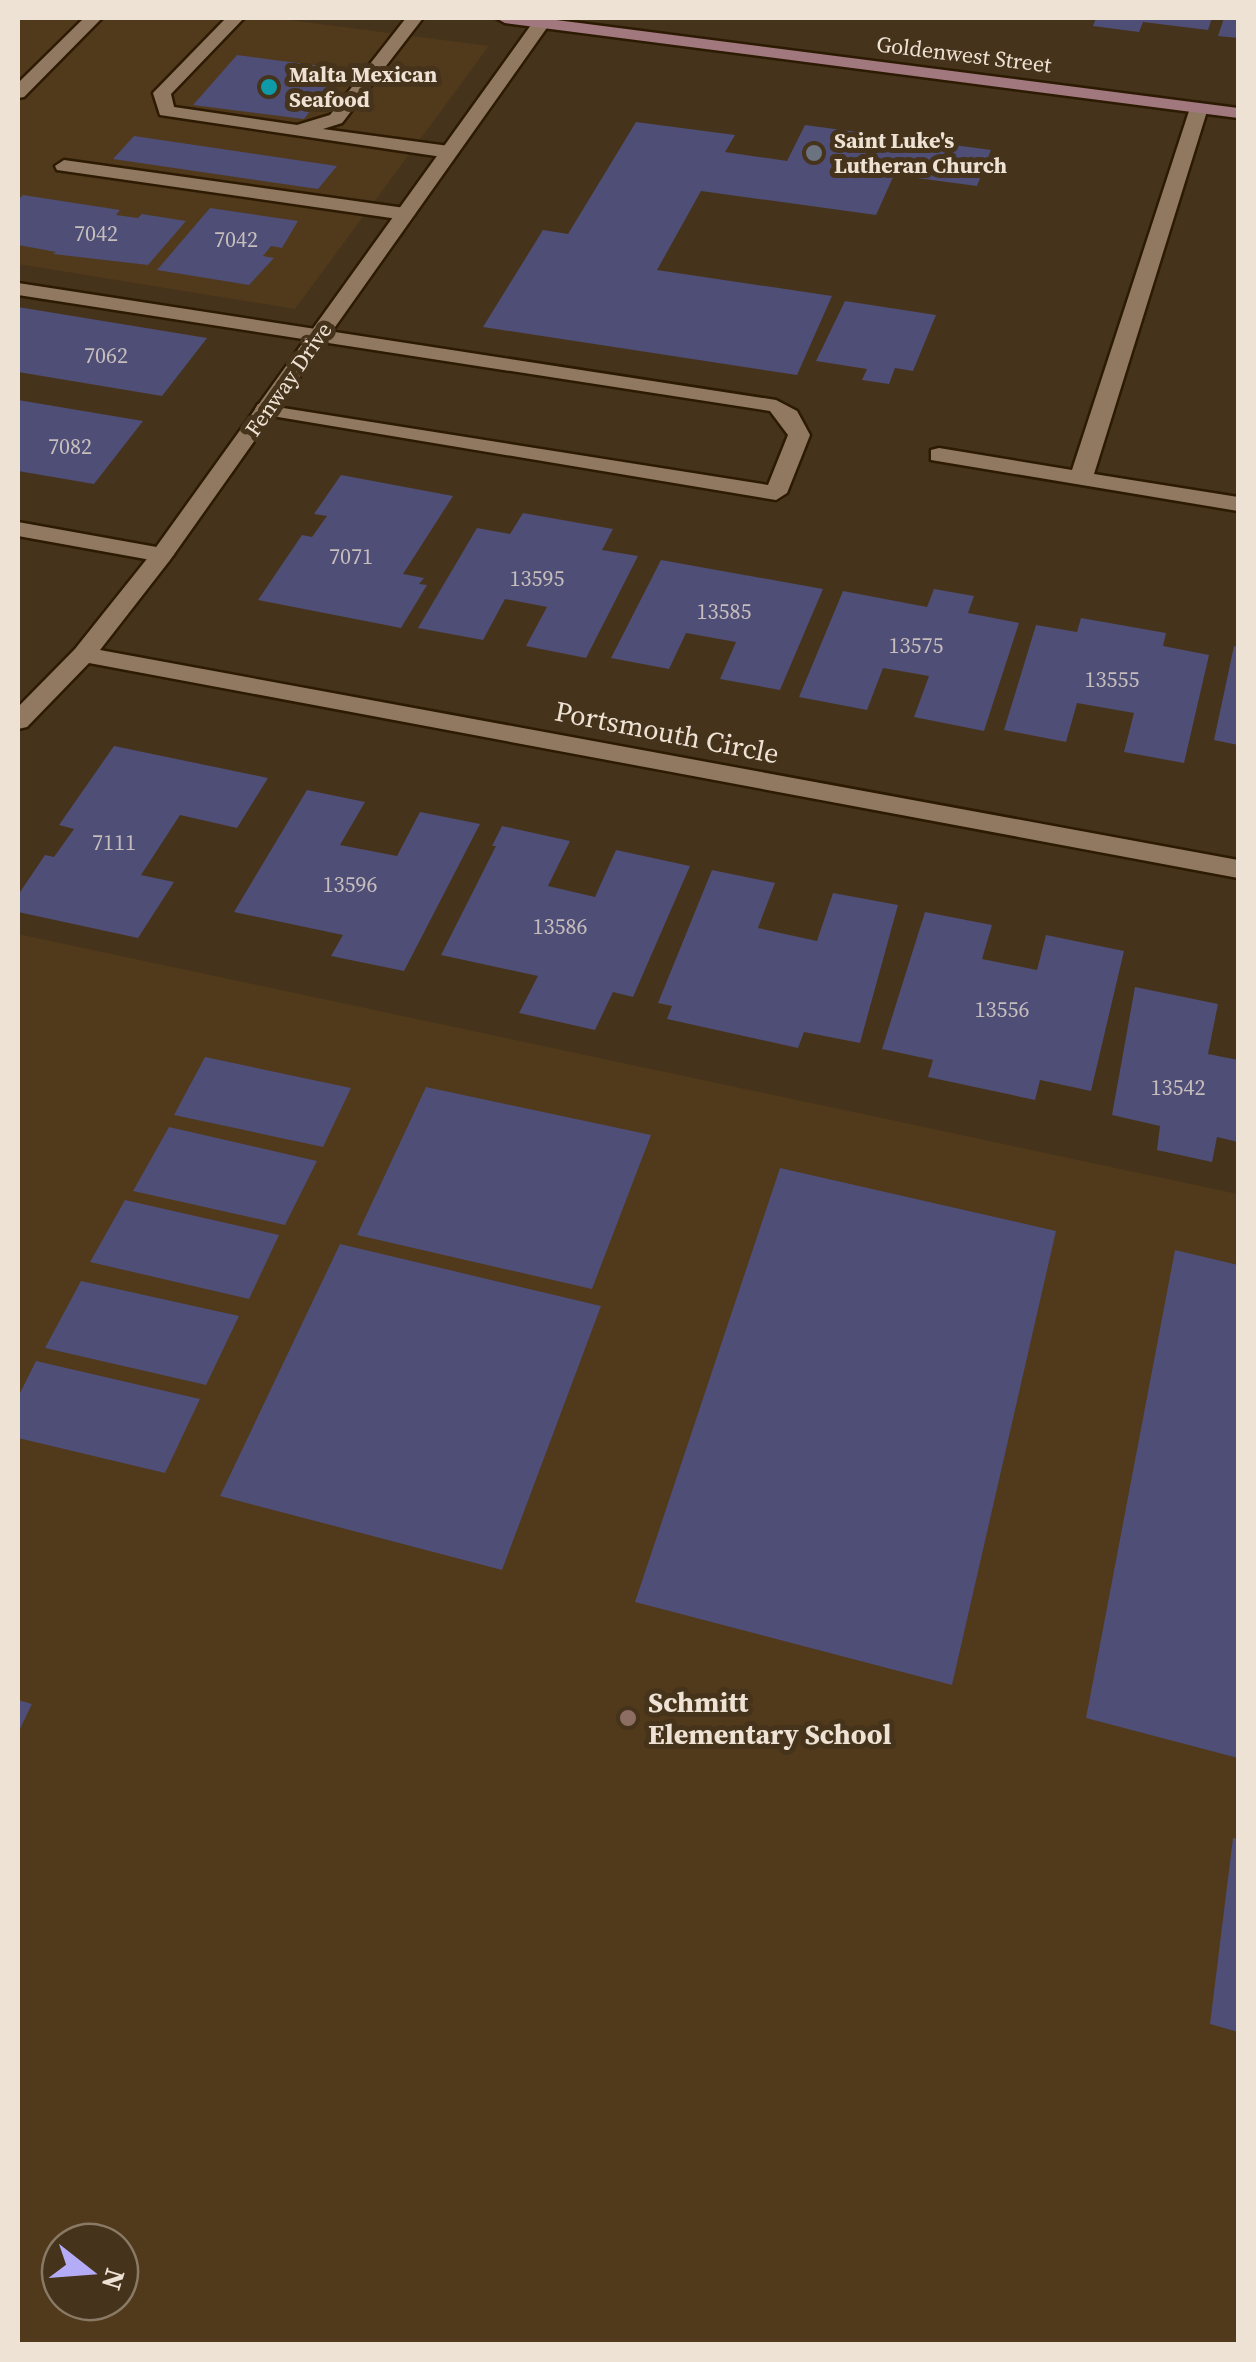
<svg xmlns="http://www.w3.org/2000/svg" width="1256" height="2362" viewBox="0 0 1256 2362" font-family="'Source Serif 4',serif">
  <rect width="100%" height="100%" fill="#46331b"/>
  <!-- built -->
  <g fill="#51391b" fill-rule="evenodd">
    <polygon points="18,18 274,18 489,46 295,309 18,264"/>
    <path d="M18,934L1238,1194V2344H18ZM60,2242H120V2302H60Z"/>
  </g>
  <!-- building -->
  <g fill="#4e4e76">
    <polygon points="1096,18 1212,18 1208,30 1143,22 1139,32 1093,26"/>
    <polygon points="1224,18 1238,18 1238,38 1218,36"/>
    <polygon points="237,55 343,69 304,119 193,105"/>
    <polygon points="636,122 735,135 725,152 787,161 805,125 991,150 977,186 894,175 876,215 701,191 657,270 832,296 797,375 483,327 543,230 568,234"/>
    <polygon points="134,136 337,166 318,189 113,159"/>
    <polygon points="23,195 120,210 116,215 138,218 142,214 186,221 148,265 53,254 56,252 18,245 18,200"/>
    <polygon points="210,208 298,221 282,248 271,246 263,256 274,258 249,285 157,270"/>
    <polygon points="845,301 936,315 913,371 895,368 889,384 862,380 867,369 816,361"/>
    <polygon points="18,307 207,338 162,396 18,372"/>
    <polygon points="18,400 143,421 94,484 18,471"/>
    <polygon points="341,475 453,496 403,574 424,578 419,584 427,585 401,628 258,600 302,535 312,537 327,516 314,514"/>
    <polygon points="523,513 613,529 602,550 638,556 586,658 526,646 547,607 505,599 483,640 418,628 477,528 510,534"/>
    <polygon points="661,560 823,589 780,690 720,679 736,642 686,633 669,669 611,658"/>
    <polygon points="934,589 974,596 968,613 1019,623 984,731 914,717 929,676 883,668 867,710 799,697 843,591 927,607"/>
    <polygon points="1081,618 1166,633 1163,646 1209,655 1184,763 1124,752 1134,713 1077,703 1066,742 1004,730 1036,625 1077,632"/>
    <polygon points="1234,646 1238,647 1238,745 1214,740"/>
    <polygon points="114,746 268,778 237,828 180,815 141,875 174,882 138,938 18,912 18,895 45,855 54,857 74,829 59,825"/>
    <polygon points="307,790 365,802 340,845 397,856 420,812 480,824 404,971 331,956 343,935 234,912"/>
    <polygon points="502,826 570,841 548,886 595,897 616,850 690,866 633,997 613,992 595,1030 519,1013 538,976 441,955 496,846 492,846"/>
    <polygon points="712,870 775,883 758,928 817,941 833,893 898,905 860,1043 804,1032 798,1048 667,1019 672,1006 658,1003"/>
    <polygon points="925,912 992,925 982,959 1037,970 1046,935 1124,951 1091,1091 1040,1080 1035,1100 928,1077 933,1060 882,1049"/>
    <polygon points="1135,987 1218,1004 1208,1054 1238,1060 1238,1142 1217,1137 1212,1162 1157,1150 1160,1126 1112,1115"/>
    <polygon points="205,1057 351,1088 323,1147 174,1115"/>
    <polygon points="426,1087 651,1135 592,1289 357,1235"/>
    <polygon points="169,1127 317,1161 285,1225 133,1191"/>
    <polygon points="780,1168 1056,1231 952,1685 635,1602"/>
    <polygon points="125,1200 279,1235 249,1299 90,1262"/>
    <polygon points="340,1244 601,1306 502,1570 220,1496"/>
    <polygon points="1175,1250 1238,1265 1238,1758 1086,1718"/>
    <polygon points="81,1281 239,1316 206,1385 45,1348"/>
    <polygon points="36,1361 200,1399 165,1473 18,1438 18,1397"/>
    <polygon points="18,1700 32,1704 18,1733"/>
    <polygon points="1233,1838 1238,1839 1238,2032 1210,2024"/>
  </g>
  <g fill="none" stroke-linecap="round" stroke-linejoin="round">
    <defs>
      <g id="lane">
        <polygon points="84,18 102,18 24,97 18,98 18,83"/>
        <polygon points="226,18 244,18 171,94 174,107 297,125 330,115 406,18 423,18 342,123 323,129 449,146 458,152 449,158 160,115 153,93"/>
        <polygon points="1199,103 1208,108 1094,474 1238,497 1238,511 931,460 931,450 939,448 1072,470 1190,108"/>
        <polygon points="64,160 405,208 415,214 405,220 57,170 55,166"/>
        <polygon points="18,283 776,400 797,411 810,435 787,493 776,500 266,415 255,409 258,404 768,485 788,435 770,411 18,295"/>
        <polygon points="18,522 162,548 174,555 162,562 18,536"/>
      </g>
      <polygon id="street" points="536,18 551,22 170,560 100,650 1238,860 1238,878 89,663 27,727 18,729 18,707 75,649 154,550"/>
      <polygon id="secondary" points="496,18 541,18 1238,108 1238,118 505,23"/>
    </defs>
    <!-- lane casing -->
    <use href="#lane" stroke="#2c1a03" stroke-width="5"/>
    <!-- street casing -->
    <use href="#street" stroke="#2c1a03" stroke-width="5"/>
    <!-- secondary casing -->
    <use href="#secondary" stroke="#2c1a03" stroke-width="5"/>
    <!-- lane -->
    <use href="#lane" fill="#907960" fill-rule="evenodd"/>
    <!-- street -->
    <use href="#street" fill="#907960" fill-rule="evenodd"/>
    <!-- secondary -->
    <use href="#secondary" fill="#a0787d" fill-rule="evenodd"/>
  </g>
  <!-- markers -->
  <circle fill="#0f9aa8" stroke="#46331b" stroke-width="4" cx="269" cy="87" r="10"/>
  <circle fill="#6b7280" stroke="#46331b" stroke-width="4" cx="814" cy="153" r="10"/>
  <circle fill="#8d6e63" stroke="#46331b" stroke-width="4" cx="628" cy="1718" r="10"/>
  <g text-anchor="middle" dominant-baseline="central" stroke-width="10" stroke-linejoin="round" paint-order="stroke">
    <!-- far-street labels -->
    <g font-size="22" fill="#eee2d4" stroke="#46331b">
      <text transform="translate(964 54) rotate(7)">Goldenwest Street</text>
      <text transform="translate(288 379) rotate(-55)">Fenway Drive</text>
    </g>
    <!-- far-poi labels -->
    <g font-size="22" font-weight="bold" fill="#eee2d4" stroke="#46331b" text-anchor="start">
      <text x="289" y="74">Malta Mexican<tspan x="289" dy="25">Seafood</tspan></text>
      <text x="834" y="140">Saint Luke's<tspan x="834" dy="25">Lutheran Church</tspan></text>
    </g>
    <!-- number labels -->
    <g font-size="22" fill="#c6bdbc">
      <text x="96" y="233">7042</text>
      <text x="236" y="239">7042</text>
      <text x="106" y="355">7062</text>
      <text x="70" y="446">7082</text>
      <text x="351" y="556">7071</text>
      <text x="537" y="578">13595</text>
      <text x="724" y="611">13585</text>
      <text x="916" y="645">13575</text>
      <text x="1112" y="679">13555</text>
      <text x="114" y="842">7111</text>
      <text x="350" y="884">13596</text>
      <text x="560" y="926">13586</text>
      <text x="1002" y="1009">13556</text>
      <text x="1178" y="1087">13542</text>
    </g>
    <!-- street labels -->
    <g font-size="28" fill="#eee2d4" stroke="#46331b">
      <text transform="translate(667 732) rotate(11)">Portsmouth Circle</text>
    </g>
    <!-- poi labels -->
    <g font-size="28" font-weight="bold" fill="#eee2d4" stroke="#46331b" text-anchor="start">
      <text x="648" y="1702">Schmitt<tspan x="648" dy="32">Elementary School</tspan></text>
    </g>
  </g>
  <!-- border -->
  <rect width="1256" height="2362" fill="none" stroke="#eee2d4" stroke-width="40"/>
  <!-- north arrow -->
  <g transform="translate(90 2272) rotate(107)"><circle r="48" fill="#46331b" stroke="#897965" stroke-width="2.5"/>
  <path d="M0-8L18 38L0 25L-18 38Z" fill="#b5acf8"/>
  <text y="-15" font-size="28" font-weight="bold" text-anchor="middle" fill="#eee2d4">N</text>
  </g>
</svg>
